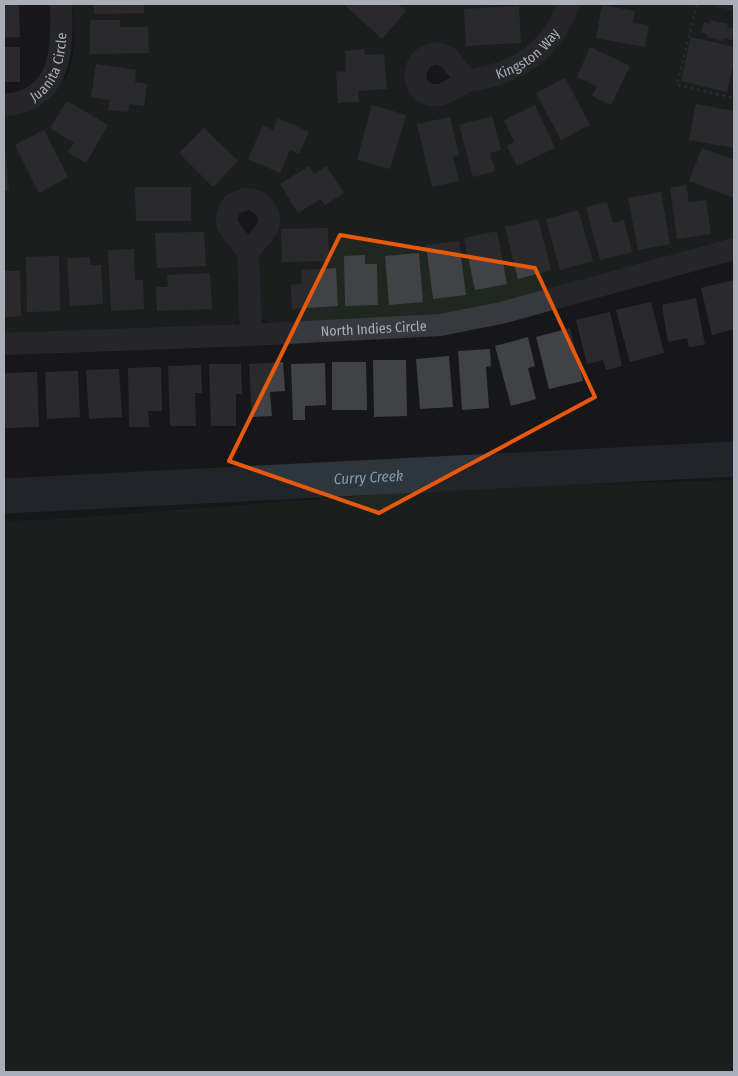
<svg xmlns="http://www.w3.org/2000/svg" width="738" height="1076" viewBox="0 0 738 1076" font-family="'Fira Sans Condensed',sans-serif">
  <rect width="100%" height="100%" fill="#171719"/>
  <!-- green -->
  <g fill="#1f2720">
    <path d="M73,4H559L552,20L519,57L473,71L451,51L409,77L459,95L505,81L578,4H734V240L475,312L272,325L262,318L259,309L258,252L274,224L228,199L239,249L240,318L233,326L4,335V115C20,107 38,101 53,91C80,74 74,30 73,4Z"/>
    <polygon points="734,480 734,1072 4,1072 4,521 59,519 463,488"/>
  </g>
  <!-- water -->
  <polygon fill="#2d363d" points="710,4 734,4 734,11 710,5"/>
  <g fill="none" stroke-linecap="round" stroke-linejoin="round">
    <!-- river -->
    <path stroke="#2d363d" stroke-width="35" id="s1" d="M4,496L734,459"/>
  </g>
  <!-- building -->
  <g fill="#414246">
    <polygon points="4,4 19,4 20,37 4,38"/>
    <polygon points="94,4 144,4 144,13 94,14"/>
    <polygon points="344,4 397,4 406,11 382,39"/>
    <polygon points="602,5 635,11 633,23 649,25 645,47 596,38"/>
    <polygon points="519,6 521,43 466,46 464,9"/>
    <polygon points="90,20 120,20 120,27 148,27 149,53 90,54"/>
    <polygon points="710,20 728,24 727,28 734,29 732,40 724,38 723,41 707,37 707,34 701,32 704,22 710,23"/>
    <polygon points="691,37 734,47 734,61 727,92 681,81"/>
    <rect x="4" y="47" width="16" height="35"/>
    <polygon points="590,47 630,66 611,105 592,96 597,86 577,77"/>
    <polygon points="364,49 365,55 384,54 387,89 358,91 359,102 338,103 336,72 346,71 345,51"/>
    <polygon points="96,64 136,70 135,82 147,84 144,106 129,104 128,112 108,110 110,100 91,97"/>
    <polygon points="565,78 590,125 561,140 536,93"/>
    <polygon points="67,101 108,125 86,163 68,152 74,143 50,128"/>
    <polygon points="696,104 734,111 734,148 689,140"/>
    <polygon points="372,105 406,115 390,169 357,160"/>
    <polygon points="535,105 555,148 517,166 507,146 514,142 504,120"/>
    <polygon points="492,116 501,150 490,153 495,171 473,177 459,125"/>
    <polygon points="450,117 459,155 453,157 459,181 432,187 417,124"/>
    <polygon points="278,118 309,132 299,154 290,150 280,173 248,159 263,125 273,130"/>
    <polygon points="204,128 238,161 213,187 179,153"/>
    <polygon points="44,130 68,177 39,193 15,145"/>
    <polygon points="4,139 9,191 4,191"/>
    <polygon points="702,148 734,160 734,198 689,181"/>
    <polygon points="309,166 314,174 326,166 344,193 325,205 320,199 298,213 280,184"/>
    <polygon points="686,185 689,202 706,200 711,234 677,239 670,188"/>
    <polygon points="135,187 191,187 191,221 136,221"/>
    <polygon points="661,192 670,244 638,250 628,198"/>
    <polygon points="607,202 613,223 624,220 632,252 600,260 586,207"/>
    <polygon points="578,210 593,261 560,270 546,219"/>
    <polygon points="538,219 551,270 518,279 505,227"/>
    <polygon points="328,228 329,261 282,262 281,229"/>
    <polygon points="497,231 507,284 475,290 464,238"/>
    <polygon points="204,232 206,266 157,268 155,233"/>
    <polygon points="459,241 466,295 433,299 426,245"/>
    <polygon points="134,249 135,280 143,280 144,309 111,311 108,250"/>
    <polygon points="419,253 423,302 389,305 385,256"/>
    <polygon points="365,255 365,264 377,264 378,305 345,306 344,256"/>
    <polygon points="59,256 60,311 27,312 26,257"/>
    <polygon points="90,257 90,265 101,265 103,304 70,306 67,258"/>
    <polygon points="336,268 338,306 292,309 291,285 302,284 301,270"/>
    <polygon points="4,271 20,271 21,316 4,317"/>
    <polygon points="210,273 212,309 157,311 156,287 168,287 167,275"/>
    <polygon points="734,280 734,329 712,335 701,288"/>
    <polygon points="696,298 705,345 689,347 687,338 668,342 662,305"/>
    <polygon points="651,302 664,353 630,362 616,310"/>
    <polygon points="610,312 622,366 606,370 603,360 587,364 576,320"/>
    <polygon points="570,328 583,381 549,389 536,337"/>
    <polygon points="528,337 535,366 528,368 536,399 511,406 495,346"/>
    <polygon points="490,349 491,366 486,367 489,408 462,410 458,351"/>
    <polygon points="449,356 453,407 420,409 416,359"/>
    <polygon points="373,360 406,360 407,416 374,417"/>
    <polygon points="283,362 285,391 270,392 272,416 252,417 249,364"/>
    <polygon points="332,362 366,362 367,410 332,410"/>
    <polygon points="325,363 326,405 305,406 305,420 293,420 291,364"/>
    <polygon points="209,364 241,364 242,394 236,394 236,426 211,426"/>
    <polygon points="201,365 202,393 195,393 196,426 170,426 168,366"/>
    <polygon points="161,367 162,411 148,411 149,427 129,427 128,368"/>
    <polygon points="119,369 122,417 89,419 86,370"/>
    <polygon points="78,371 80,417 47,419 45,372"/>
    <polygon points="37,372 39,427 5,428 4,373"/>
  </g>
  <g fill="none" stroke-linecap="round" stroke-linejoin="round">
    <!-- path -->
    <polyline stroke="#3e4045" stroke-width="3" stroke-dasharray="2.5 4" stroke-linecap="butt" points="697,4 677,85 734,98"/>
    <!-- minor -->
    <g stroke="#38393e" stroke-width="22">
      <path d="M435,53L448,57L467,81C458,85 449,93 439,95C412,99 405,60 435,53Z"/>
      <path id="s2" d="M467,81C519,73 549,53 569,4"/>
      <path id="s3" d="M4,105C62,101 63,48 61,4"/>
      <path d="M246,199C262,200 275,215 266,230C260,239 253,244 248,253C239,235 216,227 233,204Z"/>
      <polyline points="248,253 251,335"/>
      <path id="s4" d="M4,344L251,335L440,325L501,313L734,249"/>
    </g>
  </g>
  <!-- marked area -->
  <path d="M0 0H738V1076H0ZM340,235L535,268L595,397L379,513L229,461Z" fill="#171719" fill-opacity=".55" fill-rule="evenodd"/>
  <path fill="none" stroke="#e8590c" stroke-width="4" stroke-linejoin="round" d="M340,235L535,268L595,397L379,513L229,461Z"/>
  <g text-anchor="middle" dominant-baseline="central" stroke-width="4" stroke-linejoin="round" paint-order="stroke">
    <!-- street labels -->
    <g font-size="14" fill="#a9aeb8" stroke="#121214">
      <text stroke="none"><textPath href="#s2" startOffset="68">Kingston Way</textPath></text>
      <text stroke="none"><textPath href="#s3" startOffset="66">Juanita Circle</textPath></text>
      <text stroke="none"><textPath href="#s4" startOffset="370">North Indies Circle</textPath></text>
    </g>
    <!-- water labels -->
    <g font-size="15" font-style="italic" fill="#819db2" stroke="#121214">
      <text stroke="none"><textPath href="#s1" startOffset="365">Curry Creek</textPath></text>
    </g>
  </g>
  <!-- border -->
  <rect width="738" height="1076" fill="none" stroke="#a9aeb8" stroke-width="10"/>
</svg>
